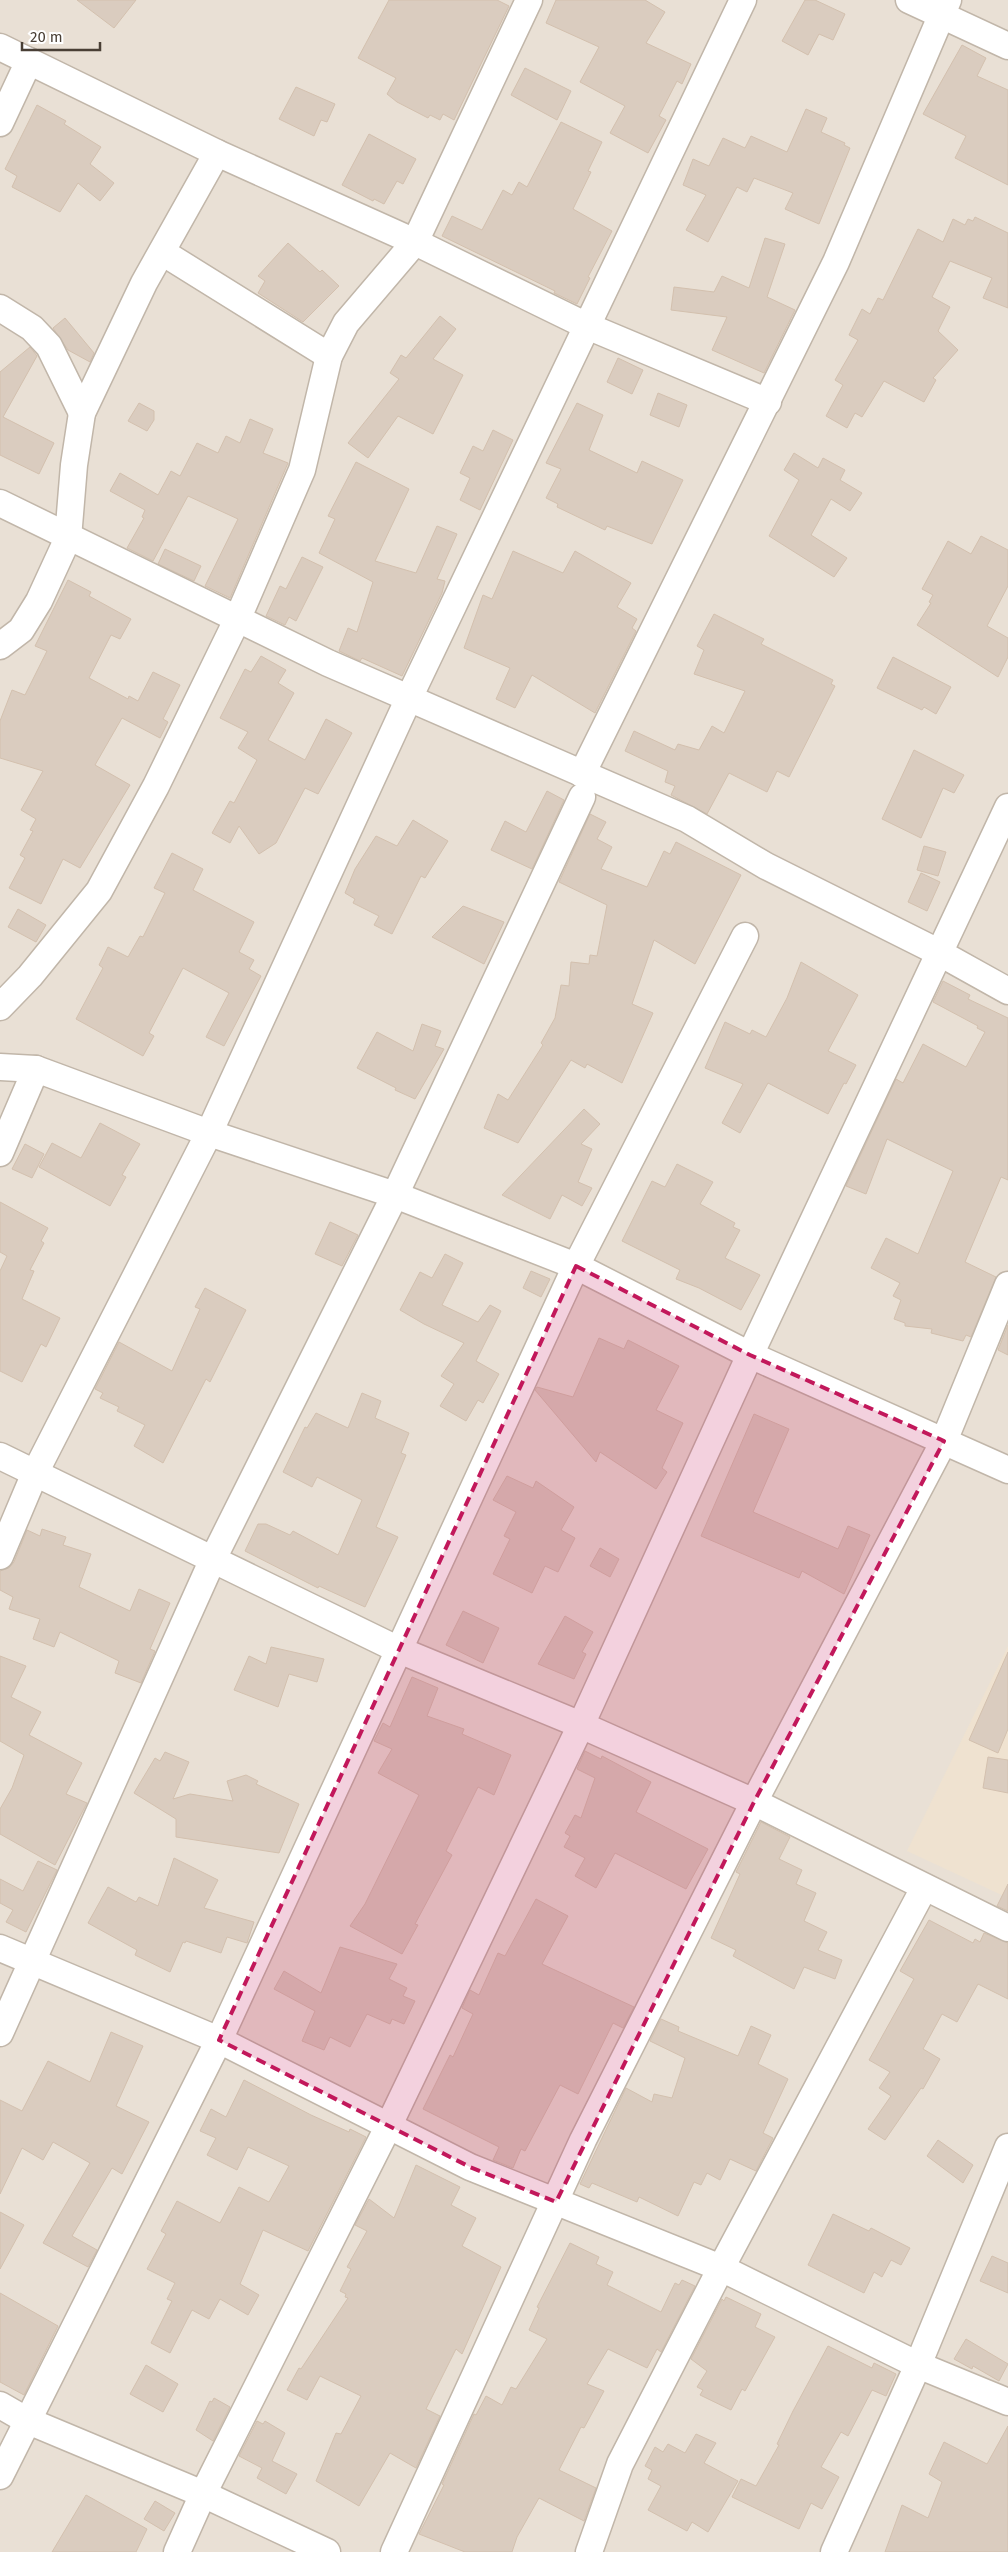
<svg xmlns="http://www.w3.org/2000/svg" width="1008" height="2552" viewBox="0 0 1008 2552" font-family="'Fira Sans',sans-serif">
  <rect width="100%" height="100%" fill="#f5efe7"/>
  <!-- residential -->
  <rect fill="#e9e0d5" x="0" y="0" width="1008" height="2552"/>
  <!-- education -->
  <polygon fill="#efe2d0" points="1008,1646 1008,1898 907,1851"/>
  <!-- building -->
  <g fill="#daccbf" stroke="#d3c0ae">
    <polygon points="77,0 136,0 114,28"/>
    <polygon points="389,0 497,0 509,6 454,120 443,114 440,120 430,115 428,118 397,102 387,94 396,78 358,58"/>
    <polygon points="556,0 645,0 665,12 646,43 691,64 682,84 677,81 659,116 666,120 648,153 610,133 625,106 580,82 599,47 546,23"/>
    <polygon points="805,0 815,0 845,14 833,40 819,34 808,55 782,41"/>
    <polygon points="962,45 986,58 977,76 1008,90 1008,185 955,158 966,136 923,114"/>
    <polygon points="525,68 571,91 557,120 511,95"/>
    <polygon points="296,87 335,104 327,122 321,120 314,136 279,119"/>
    <polygon points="37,105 66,121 64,124 101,147 90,164 114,183 100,201 78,183 60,212 12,187 17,176 5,169"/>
    <polygon points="806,109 827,118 821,132 845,143 844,145 850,148 819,224 785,209 793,193 754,178 747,192 737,187 708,242 686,230 706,195 683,185 693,159 709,166 723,138 745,148 751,136 787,152"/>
    <polygon points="561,122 602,142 588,171 591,172 573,209 612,231 588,277 590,278 577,304 554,293 555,291 442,236 452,216 482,230 503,190 512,195 519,182 527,187"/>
    <polygon points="369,134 416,159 403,184 397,181 384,204 374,199 373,201 342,185"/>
    <polygon points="975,217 1008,233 1008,308 983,298 992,278 950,261 932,297 950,307 938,331 958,350 933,378 936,380 924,402 884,381 862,417 855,413 847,428 826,416 843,385 835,380 858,340 849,335 862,309 870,314 878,298 883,300 918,229 943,242 953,219 965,225 968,219 973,221"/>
    <polygon points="765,238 785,244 767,297 795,310 764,373 712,350 727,317 671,310 674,287 714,292 722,276 749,288"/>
    <polygon points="288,243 320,272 322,270 339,286 303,322 258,293 265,281 258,276"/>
    <polygon points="440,316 456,329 433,359 463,375 433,434 398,416 368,458 348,443 399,379 390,373 401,355 406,358"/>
    <polygon points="65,318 94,353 90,362 68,350 53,328"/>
    <polygon points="30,347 37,356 3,417 54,443 39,474 0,455 0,372"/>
    <polygon points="618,358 643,370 632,394 607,382"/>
    <polygon points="658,393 687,405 679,427 650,415"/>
    <polygon points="139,403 154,411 154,420 147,431 128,421"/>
    <polygon points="577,403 603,415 589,450 637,473 642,461 683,480 652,544 607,526 605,530 557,507 558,504 546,498 561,469 546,463"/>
    <polygon points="250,419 273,429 263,453 288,463 230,598 205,586 238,519 188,496 153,561 127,548 144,518 142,517 145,510 110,491 120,473 158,495 171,471 180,476 197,443 218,453 226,436 240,443"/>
    <polygon points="493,430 513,440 480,510 460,500 470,478 460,473 473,446 483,451"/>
    <polygon points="794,453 818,468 823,458 845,470 840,480 862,493 850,511 831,499 811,535 847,558 834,577 769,536 799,480 784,470"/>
    <polygon points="356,462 409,489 375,561 416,573 437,526 457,534 437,579 445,581 442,593 402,676 362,658 360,661 339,651 348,628 357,632 373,582 319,553 335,519 328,516"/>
    <polygon points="981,536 1008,550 1008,586 987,626 1008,638 1008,657 998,677 917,625 931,603 929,602 933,595 922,589 948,541 971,554"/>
    <polygon points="165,549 201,566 194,581 158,564"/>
    <polygon points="513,551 563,573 575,551 631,583 617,607 637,619 632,628 636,631 595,713 532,675 515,708 496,699 510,668 464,648 483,595 492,599"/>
    <polygon points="302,557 323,567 296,621 289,617 285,625 266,616 280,586 286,589"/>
    <polygon points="68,580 91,592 89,596 131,619 120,639 111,635 89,678 128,699 129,696 138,701 153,672 180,685 163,719 168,722 160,738 122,718 95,765 130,785 80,868 63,859 41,904 9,888 25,858 20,855 33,831 30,830 36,819 21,810 43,771 0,758 0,721 12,690 25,695 47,651 35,646"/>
    <polygon points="714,614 764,639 761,644 833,680 831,684 835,686 789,777 777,771 767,792 729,773 707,814 671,795 675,786 665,782 668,771 625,751 634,731 675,750 678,744 699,750 712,726 724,733 745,691 694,674 704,650 697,646"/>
    <polygon points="261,656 286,670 278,683 294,693 268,740 305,760 326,719 352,733 318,794 305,788 276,843 259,854 239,826 230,843 212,833 230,801 234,803 257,760 238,748 248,732 220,718 245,669 251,672"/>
    <polygon points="893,657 951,687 936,714 924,707 922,710 877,688"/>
    <polygon points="914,750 964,775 954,793 943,788 921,838 882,819"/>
    <polygon points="547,791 564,800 532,869 491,850 505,821 526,832"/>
    <polygon points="590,814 606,822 597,839 612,847 601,869 647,887 664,851 670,854 676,842 741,875 695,964 654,940 632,1004 653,1013 622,1083 587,1064 585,1068 571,1060 518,1143 484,1128 498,1094 508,1100 543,1045 541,1043 555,1018 561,985 569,986 571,962 589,964 590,955 597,956 607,905 559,882"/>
    <polygon points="413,820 448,841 425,878 421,876 392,934 374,925 379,916 353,903 355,899 345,893 355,869 376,836 397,846"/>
    <polygon points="924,846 946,852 938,876 917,870"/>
    <polygon points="172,853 203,869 193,890 254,922 239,952 254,960 249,969 261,976 224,1046 206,1037 229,993 183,968 149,1033 154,1036 143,1056 76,1019 103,968 99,965 108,947 128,957 140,936 143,937 165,893 154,888"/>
    <polygon points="921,873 940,882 927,911 908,902"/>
    <polygon points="463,906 504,922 484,964 432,937"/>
    <polygon points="18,909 46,925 36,942 8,927"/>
    <polygon points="801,962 858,995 828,1051 856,1065 846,1084 844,1083 828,1114 768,1083 740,1133 722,1123 743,1084 705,1068 725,1022 750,1034 752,1030 766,1037 787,998"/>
    <polygon points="943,981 970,995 968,999 1008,1018 1008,1180 1001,1177 965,1262 996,1277 971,1337 966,1335 963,1341 931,1333 932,1329 905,1326 905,1323 894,1319 901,1300 893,1296 900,1283 871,1268 886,1238 918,1254 953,1171 887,1139 866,1194 846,1186 896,1079 903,1083 923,1044 966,1067 985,1032 977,1028 978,1026 933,1002"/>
    <polygon points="422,1024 441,1031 435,1046 444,1049 415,1099 395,1090 396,1088 357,1068 377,1032 413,1051"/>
    <polygon points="584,1109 600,1124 581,1144 592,1149 578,1182 592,1188 582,1206 562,1195 550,1219 502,1195"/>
    <polygon points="100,1123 140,1144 122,1175 126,1177 110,1206 39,1167 52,1143 81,1158"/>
    <polygon points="25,1144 44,1154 32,1178 12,1169"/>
    <polygon points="677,1164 713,1182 700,1204 735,1223 733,1227 740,1230 725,1258 760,1275 741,1310 699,1288 676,1279 680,1270 622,1241 652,1181 665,1187"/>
    <polygon points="0,1202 48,1228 41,1241 44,1243 30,1270 34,1271 22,1299 60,1318 46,1347 41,1344 22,1382 0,1371 0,1271 7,1256 0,1252"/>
    <polygon points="330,1222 358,1235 342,1266 315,1254"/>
    <polygon points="445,1254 463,1263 442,1305 478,1322 490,1305 501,1311 476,1361 499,1374 483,1403 478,1400 466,1421 440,1406 454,1384 441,1376 464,1343 424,1324 400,1310 420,1272 432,1278"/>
    <polygon points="531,1271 550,1279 541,1297 523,1288"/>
    <polygon points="205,1288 246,1310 210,1382 206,1379 163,1463 134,1446 145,1425 117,1411 119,1407 100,1398 103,1393 95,1389 119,1342 172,1371 200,1309 195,1307"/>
    <polygon points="1008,1325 1008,1355 998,1350"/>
    <polygon points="599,1338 624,1349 628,1340 679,1366 656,1410 683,1423 662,1468 667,1472 656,1489 600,1452 596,1462 535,1390 537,1387 573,1397"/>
    <polygon points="362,1393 381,1401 375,1418 409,1433 401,1453 406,1455 376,1527 398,1537 365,1607 319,1586 318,1588 245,1551 258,1524 266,1524 290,1535 293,1531 338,1555 362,1500 317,1477 312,1487 283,1472 305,1427 307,1428 316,1413 348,1428"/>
    <polygon points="754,1414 789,1429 753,1512 838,1549 848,1526 870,1535 844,1594 802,1571 799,1578 701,1536"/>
    <polygon points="507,1476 533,1488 536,1481 574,1507 561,1530 575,1538 558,1572 545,1566 532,1593 493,1574 510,1539 504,1536 516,1512 493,1500"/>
    <polygon points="42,1529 66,1537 63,1545 91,1554 79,1587 130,1611 139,1589 170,1603 150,1649 155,1651 141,1683 115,1673 119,1661 60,1632 54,1647 33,1639 40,1619 9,1609 13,1597 0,1590 0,1571 9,1568 14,1562 27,1530 40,1536"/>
    <polygon points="600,1548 619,1559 610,1577 590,1566"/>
    <polygon points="463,1611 499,1628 483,1663 446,1645"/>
    <polygon points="565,1616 593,1632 582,1652 586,1654 574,1679 538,1664"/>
    <polygon points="271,1647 324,1659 317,1682 289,1674 278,1707 234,1690 249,1656 266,1664"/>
    <polygon points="1008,1652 1008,1729 998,1753 969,1740"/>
    <polygon points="0,1656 26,1666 11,1697 41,1712 29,1735 82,1763 66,1794 87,1803 55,1865 0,1834 0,1809 12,1788 24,1755 0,1741"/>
    <polygon points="412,1677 438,1688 427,1716 464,1729 462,1734 511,1755 494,1795 478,1787 446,1851 452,1855 415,1924 418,1925 402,1954 350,1926 365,1904 419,1795 378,1773 392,1749 374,1741 383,1723 390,1727"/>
    <polygon points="585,1751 601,1759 602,1756 651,1782 636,1812 708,1849 686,1889 615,1853 596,1888 575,1876 585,1858 564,1847 570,1836 565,1833 575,1815 581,1818 595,1778 577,1769"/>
    <polygon points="165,1752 189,1762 173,1799 190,1794 233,1801 227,1781 246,1775 258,1781 256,1784 299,1804 279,1853 176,1837 176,1819 134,1793 155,1758 160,1761"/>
    <polygon points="988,1757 1008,1760 1008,1793 983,1788"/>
    <polygon points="761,1822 790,1837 779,1859 802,1870 796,1884 816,1893 804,1921 827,1932 818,1950 842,1960 835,1979 804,1967 794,1989 733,1956 736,1950 711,1938 740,1874 736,1872"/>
    <polygon points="174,1858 218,1880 204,1908 254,1922 247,1943 227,1937 221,1953 186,1941 185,1943 183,1942 170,1972 135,1955 137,1950 88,1923 108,1887 136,1902 139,1897 158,1906"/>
    <polygon points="38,1861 57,1870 26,1932 6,1922 13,1910 0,1903 0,1879 23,1891"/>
    <polygon points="1008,1884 1008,1911 997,1906"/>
    <polygon points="536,1899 568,1916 542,1964 634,2007 623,2028 613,2023 578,2094 560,2085 525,2151 521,2149 513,2168 493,2160 499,2147 423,2109 450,2055 453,2057 473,2014 462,2008 470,1990 479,1995 498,1953 505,1956"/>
    <polygon points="929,1920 973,1943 975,1939 980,1942 984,1933 1008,1943 1008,1999 978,1984 957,2022 942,2014 923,2049 940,2059 923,2089 921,2088 885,2140 868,2129 891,2096 879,2088 890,2072 869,2060 914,1979 900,1971"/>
    <polygon points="340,1947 397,1964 389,1979 407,1988 403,1996 415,2001 404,2024 392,2019 390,2024 367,2014 350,2047 330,2037 324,2050 302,2041 315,2011 274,1989 284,1971 321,1993"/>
    <polygon points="661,2019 679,2027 678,2031 738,2056 751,2026 771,2035 758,2064 788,2079 763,2133 773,2138 756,2171 730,2159 720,2180 707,2173 701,2185 694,2182 678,2216 639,2197 637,2202 592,2183 589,2188 580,2184 626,2088 652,2102 654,2094 672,2098 685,2058 650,2041"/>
    <polygon points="111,2032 143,2046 116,2106 149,2122 122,2174 112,2168 72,2236 97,2250 88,2267 43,2243 90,2163 53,2142 43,2160 22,2148 0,2194 0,2100 22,2111 48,2061 90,2082"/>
    <polygon points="244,2080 311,2115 349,2132 350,2129 366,2137 308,2251 263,2230 240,2284 259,2295 248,2315 220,2299 209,2319 192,2310 170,2353 151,2343 172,2301 167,2299 175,2283 147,2269 166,2234 161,2231 177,2201 220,2223 239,2187 269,2202 289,2166 248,2147 237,2170 207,2155 216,2138 200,2131 211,2109 226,2117"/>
    <polygon points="938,2140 973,2165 963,2183 927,2156"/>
    <polygon points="416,2165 460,2187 451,2205 476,2218 462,2246 501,2267 462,2354 456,2349 426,2409 440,2416 416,2468 390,2453 359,2506 316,2481 336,2433 341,2434 361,2396 320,2376 307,2400 287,2390 299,2368 301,2369 348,2298 345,2297 346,2294 340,2291 351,2269 347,2267 367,2231 355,2225 369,2199 394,2218"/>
    <polygon points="0,2212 24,2225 0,2269"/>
    <polygon points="833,2214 869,2231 871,2228 910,2248 901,2265 891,2260 882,2277 874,2272 864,2293 808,2265"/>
    <polygon points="570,2243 599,2257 596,2264 613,2272 607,2285 661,2312 675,2283 679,2285 682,2280 695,2286 661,2352 657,2349 647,2368 608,2349 587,2384 604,2391 584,2428 581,2427 559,2470 596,2488 584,2521 539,2498 517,2537 512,2552 465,2552 419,2534 444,2485 442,2484 474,2414 476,2415 486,2396 502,2405 511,2387 516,2389 547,2339 529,2330 539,2308 537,2307"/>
    <polygon points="992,2256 1008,2263 1008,2293 980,2281"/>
    <polygon points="0,2293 58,2326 24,2395 0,2382"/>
    <polygon points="726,2297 761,2314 755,2327 775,2337 745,2391 742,2389 731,2410 700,2395 703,2390 697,2387 707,2371 691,2359 722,2299 724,2301"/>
    <polygon points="966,2339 1008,2364 999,2381 973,2366 972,2369 954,2359"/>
    <polygon points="828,2346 872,2368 874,2363 896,2374 886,2396 872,2390 848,2436 841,2432 821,2467 839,2477 822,2509 811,2503 799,2529 732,2497 741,2479 756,2486 779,2445 777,2444 793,2411"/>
    <polygon points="146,2365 178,2384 163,2412 130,2394"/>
    <polygon points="214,2398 230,2407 213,2441 196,2430 210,2401 212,2402"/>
    <polygon points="257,2421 263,2424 265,2421 285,2433 272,2461 297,2474 286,2494 257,2478 262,2468 239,2456"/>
    <polygon points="1008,2426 1008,2552 885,2552 902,2505 928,2518 942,2482 929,2474 944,2442 987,2464"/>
    <polygon points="696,2434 716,2443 704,2463 738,2481 708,2532 692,2522 687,2531 648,2510 661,2486 648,2479 652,2470 645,2466 655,2447 663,2452 668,2444 685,2453"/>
    <polygon points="86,2495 147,2529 136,2552 52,2552"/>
    <polygon points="155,2501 175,2513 164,2531 144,2519"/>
  </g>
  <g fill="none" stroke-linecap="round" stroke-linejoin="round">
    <defs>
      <g id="minor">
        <polyline points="909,0 1008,46"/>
        <polyline points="0,47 217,153 415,242 587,326 768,402"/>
        <polyline points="0,123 29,61"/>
        <polyline points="162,252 329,356"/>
        <polyline points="0,308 32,328 49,346 82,413"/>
        <polyline points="0,503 328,663 687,819 766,866 938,952 1008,991"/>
        <polyline points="0,646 21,630 39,601 68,538 74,465 82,413 144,283 217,153"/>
        <polyline points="582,774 836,262 948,0"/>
        <polyline points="0,1007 30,976 99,891 156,786 237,620 302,470 329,356 346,323 415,242 529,0"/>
        <polyline points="0,1067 36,1069 209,1133 395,1195 576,1266 750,1355 1008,1470"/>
        <polyline points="0,1153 36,1069"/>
        <polyline points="0,1456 399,1650 581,1725 754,1802 1008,1928"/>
        <polyline points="0,1556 35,1473 209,1133 409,698 743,0"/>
        <polyline points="0,1948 219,2040 470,2167 721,2268 918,2365 1008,2402"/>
        <polyline points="0,2033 213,1559 395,1195 582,797"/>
        <polyline points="0,2405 26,2420 203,2494 327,2552"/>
        <polyline points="0,2476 219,2040 576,1266 745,936"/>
        <polyline points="177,2552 203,2494 389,2125 581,1725 750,1355 1008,807"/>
        <polyline points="394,2552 583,2140 754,1802 944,1441 1008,1285"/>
        <polyline points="589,2552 620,2464 721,2268 924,1888"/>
        <polyline points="834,2552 918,2365 1008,2147"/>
      </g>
    </defs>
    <!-- minor casing -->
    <use href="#minor" stroke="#c1b6a9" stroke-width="29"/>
    <!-- minor -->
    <use href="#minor" stroke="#fff" stroke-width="26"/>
  </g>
  <!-- marked area -->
  <path fill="#c2185b" fill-opacity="0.2" stroke="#c2185b" stroke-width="4" stroke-dasharray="10 6" stroke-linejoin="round" d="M576,1266L750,1355L944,1441L754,1802L556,2202L470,2167L219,2040Z"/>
  <!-- scale -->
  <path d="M22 42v8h78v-8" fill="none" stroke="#493f35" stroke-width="2.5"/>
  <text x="30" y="42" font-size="15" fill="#493f35" stroke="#ffffff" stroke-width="4" paint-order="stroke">20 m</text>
</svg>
